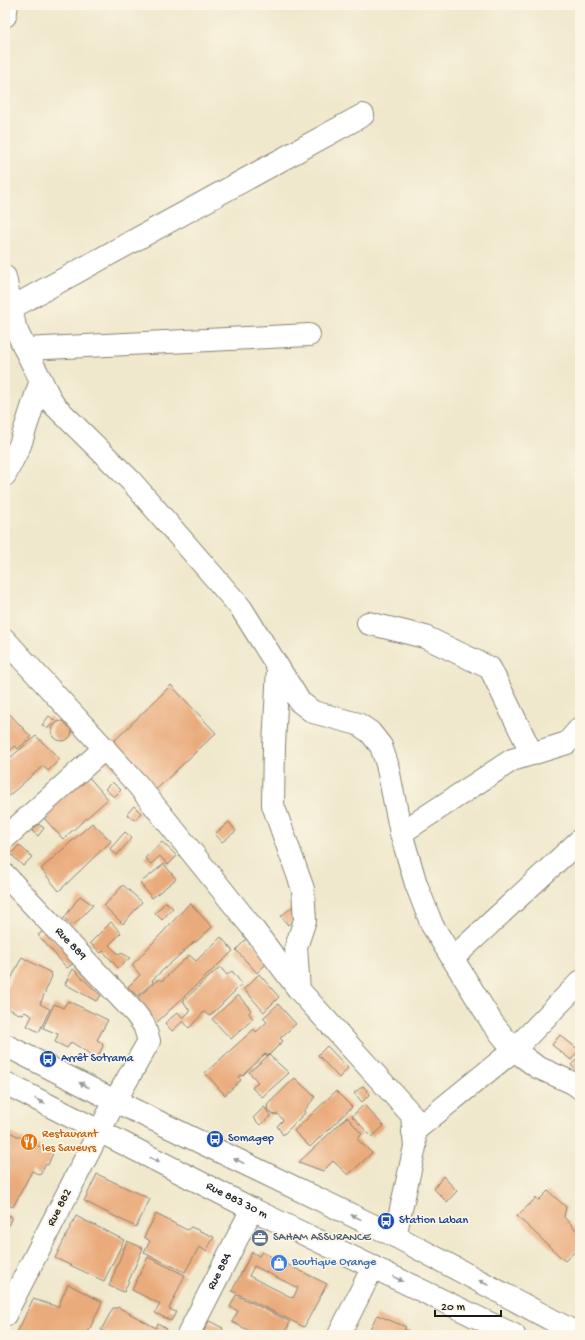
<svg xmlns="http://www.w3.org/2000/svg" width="585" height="1340" viewBox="0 0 585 1340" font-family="'Gochi Hand',sans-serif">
  <rect width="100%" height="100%" fill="#fcf5e5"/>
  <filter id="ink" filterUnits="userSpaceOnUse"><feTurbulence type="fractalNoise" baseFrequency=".025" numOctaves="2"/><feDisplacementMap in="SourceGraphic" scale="8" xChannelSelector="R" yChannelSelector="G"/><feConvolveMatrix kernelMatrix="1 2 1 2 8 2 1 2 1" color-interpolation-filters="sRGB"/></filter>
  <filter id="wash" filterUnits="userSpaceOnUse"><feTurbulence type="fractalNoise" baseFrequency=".012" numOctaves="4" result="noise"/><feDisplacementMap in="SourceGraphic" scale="16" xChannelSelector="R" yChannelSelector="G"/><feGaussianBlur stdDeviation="0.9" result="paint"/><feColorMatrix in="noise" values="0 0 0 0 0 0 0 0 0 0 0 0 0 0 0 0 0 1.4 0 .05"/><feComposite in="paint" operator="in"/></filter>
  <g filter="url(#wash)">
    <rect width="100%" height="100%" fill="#efe8cc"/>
    <g id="blocks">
      <!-- building -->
      <g fill="#eaab7c" fill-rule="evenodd">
        <polygon points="171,685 216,733 145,800 99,756"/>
        <polygon points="9,713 31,737 18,749 15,746 5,755 5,717"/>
        <polygon points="49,716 55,721 47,729 42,725"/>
        <circle cx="62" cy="731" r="10"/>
        <polygon points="36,736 60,759 48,771 43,766 5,799 5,762"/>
        <polygon points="87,775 108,799 63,839 42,816"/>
        <polygon points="112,782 121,790 114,797 105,789"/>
        <polygon points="134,806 141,813 134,820 127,814"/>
        <polygon points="229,822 236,831 222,842 215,834"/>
        <polygon points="92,823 111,841 59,891 41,869"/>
        <polygon points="38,824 44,828 38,836 32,831"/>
        <polygon points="125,832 132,838 117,855 110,849"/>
        <polygon points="162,842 177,856 168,865 160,856 151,864 145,858"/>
        <polygon points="19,845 32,857 23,866 11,854"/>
        <polygon points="164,864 176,879 152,898 140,883"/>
        <polygon points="123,885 142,902 123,924 104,906"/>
        <polygon points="80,896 93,905 73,926 64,918"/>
        <polygon points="166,902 173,908 162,920 155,913"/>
        <polygon points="190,903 212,927 196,942 194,942 152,980 153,983 137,996 128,987 140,975 132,965"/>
        <polygon points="296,904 302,915 288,925 281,916"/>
        <polygon points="111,922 121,933 109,945 119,955 122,953 130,958 118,968 103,951 101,953 90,943"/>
        <polygon points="45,930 74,963 67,968 38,935"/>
        <polygon points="221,937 233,951 156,1023 136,999 159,979 162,981 189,955 196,961"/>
        <polygon points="247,938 269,961 257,973 236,950"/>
        <polygon points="22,957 51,973 52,976 40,1004 50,1009 39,1032 27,1026 32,1016 25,1012 23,1014 20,1013 19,1014 9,1009 8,1006 7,1006 7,1004 5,1002 5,991"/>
        <polygon points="220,967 227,975 232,971 242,984 210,1016 204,1012 189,1028 183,1021 172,1031 165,1023 178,1012 183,1018 190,1011 183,1001"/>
        <polygon points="73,969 101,996 96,1001 65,984"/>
        <polygon points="259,974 279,997 264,1012 244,989"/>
        <polygon points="238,995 251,1010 249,1013 253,1019 231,1039 212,1019"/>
        <polygon points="68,1001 108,1020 97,1040 102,1043 103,1046 96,1060 89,1057 90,1054 71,1042 67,1048 55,1042 58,1034 43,1028 54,1004 63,1008"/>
        <polygon points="278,1004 296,1024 280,1038 283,1041 268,1056 265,1054 242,1076 240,1075 238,1077 241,1080 225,1095 205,1073 254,1029 256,1032 267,1022 263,1018"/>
        <polygon points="560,1035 579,1050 571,1060 552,1045"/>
        <polygon points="327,1046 348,1068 339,1078 318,1055"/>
        <polygon points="269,1055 289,1073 262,1097 252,1088 258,1082 249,1072"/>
        <polygon points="580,1056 580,1072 579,1073 571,1065"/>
        <polygon points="295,1078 315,1097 304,1111 305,1113 283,1135 277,1126 283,1120 278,1114 274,1115 267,1109 268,1104"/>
        <polygon points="363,1086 370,1094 362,1102 354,1093"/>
        <polygon points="336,1091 352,1107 310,1147 294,1131"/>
        <polygon points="364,1105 384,1126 372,1137 352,1116"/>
        <polygon points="264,1107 271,1116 260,1125 253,1118"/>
        <polygon points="347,1117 362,1134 357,1139 372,1153 348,1175 333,1161 323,1171 299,1162"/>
        <polygon points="7,1131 53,1153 48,1165 46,1164 40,1175 32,1171 13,1207 5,1204 5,1135"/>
        <polygon points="97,1174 150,1199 136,1227 84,1201"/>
        <polygon points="443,1176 457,1191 447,1202 434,1189"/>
        <polygon points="548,1191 566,1207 564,1217 580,1234 580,1247 565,1261 517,1216 536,1198 539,1200"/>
        <polygon points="5,1213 12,1217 5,1233"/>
        <polygon points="156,1214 187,1230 191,1227 214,1237 206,1251 199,1247 185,1272 144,1253 150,1241 144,1237"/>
        <polygon points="76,1216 124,1240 104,1281 55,1258"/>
        <polygon points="127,1241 143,1248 124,1292 109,1286"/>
        <path d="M252,1252L259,1256L262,1252L327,1284L304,1327L232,1291ZM254,1266L298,1288L293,1298L249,1276Z"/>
        <polygon points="148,1257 185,1275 169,1309 176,1312 171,1321 155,1313 160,1304 132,1290"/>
        <polygon points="68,1284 102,1302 87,1335 16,1335 33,1299 58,1307"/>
        <polygon points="236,1295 290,1322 284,1335 275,1334 274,1335 251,1335 252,1332 232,1322 238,1311 230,1307"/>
        <polygon points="118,1307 156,1328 158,1323 167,1329 163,1335 112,1335 101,1330 113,1308 117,1308"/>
        <polygon points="377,1315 406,1327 404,1329 419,1335 367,1335"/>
        <polygon points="209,1321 223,1328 220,1335 202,1335"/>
      </g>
    </g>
  </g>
  <g filter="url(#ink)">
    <use href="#blocks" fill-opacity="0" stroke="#868274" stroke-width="1"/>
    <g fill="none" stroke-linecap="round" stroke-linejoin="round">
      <defs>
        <g id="minor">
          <polyline points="5,16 7,5"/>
          <polyline points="5,277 15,327 25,349 53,404 131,481 241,608 278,667 274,746 273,805 303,889 305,920 296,947 299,990 412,1115 415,1147 395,1236"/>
          <polyline points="11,308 363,115"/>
          <polyline points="25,349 309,335"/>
          <polyline points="5,475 20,445 41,380"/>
          <polyline points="368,623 425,637 490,668 532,754"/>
          <polyline points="5,640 137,784 251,926 299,990"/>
          <polyline points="278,667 300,702 313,712 358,724 370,732 381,746 387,764 401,833 416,884 432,925 493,1024 514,1050 537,1067 573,1083 580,1088"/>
          <polyline points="401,833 512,760 567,743 580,728"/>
          <polyline points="5,838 105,748"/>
          <path id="s1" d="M5,875L135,1013L144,1025L149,1041L115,1101L5,1315"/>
          <polyline points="453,958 580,840"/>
          <polyline points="413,1132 514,1050 580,982"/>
          <path id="s2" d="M188,1335L252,1209"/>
          <polyline points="339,1335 373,1267"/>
        </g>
        <g id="major">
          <polyline points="5,1045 115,1101 395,1236 580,1335"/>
          <path id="s3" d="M5,1083L252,1209L514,1335"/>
        </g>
      </defs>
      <!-- minor casing -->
      <use href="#minor" stroke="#868274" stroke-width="24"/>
      <!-- major casing -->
      <use href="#major" stroke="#868274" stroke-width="24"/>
      <!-- minor -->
      <use href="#minor" stroke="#fff" stroke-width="22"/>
      <!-- major -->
      <use href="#major" stroke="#fff" stroke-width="22"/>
    </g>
    <!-- one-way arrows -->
    <defs><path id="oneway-solid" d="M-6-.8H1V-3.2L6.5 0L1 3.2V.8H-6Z"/></defs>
    <g fill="#999">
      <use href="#oneway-solid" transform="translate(84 1085) rotate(-153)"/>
      <use href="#oneway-solid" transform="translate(40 1101) rotate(28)"/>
      <use href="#oneway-solid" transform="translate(155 1160) rotate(27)"/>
      <use href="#oneway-solid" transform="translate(239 1161) rotate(-154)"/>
      <use href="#oneway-solid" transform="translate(356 1217) rotate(-154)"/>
      <use href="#oneway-solid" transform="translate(398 1279) rotate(26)"/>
      <use href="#oneway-solid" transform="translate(484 1283) rotate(-152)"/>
    </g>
  </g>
  <!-- icons -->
  <defs>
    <symbol id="bus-disc" viewBox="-11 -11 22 22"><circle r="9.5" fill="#1a4fb4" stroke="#fcf5e5"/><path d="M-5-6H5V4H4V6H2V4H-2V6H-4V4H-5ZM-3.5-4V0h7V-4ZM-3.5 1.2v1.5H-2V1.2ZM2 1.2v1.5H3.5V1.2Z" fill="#fff"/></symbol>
    <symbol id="restaurant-disc" viewBox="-11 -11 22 22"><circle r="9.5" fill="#e8710a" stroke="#fcf5e5"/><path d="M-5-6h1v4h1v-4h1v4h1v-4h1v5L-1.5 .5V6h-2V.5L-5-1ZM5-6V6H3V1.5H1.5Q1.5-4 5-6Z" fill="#fff"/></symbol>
    <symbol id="office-disc" viewBox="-11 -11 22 22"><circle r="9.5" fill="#5c6f8a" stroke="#fcf5e5"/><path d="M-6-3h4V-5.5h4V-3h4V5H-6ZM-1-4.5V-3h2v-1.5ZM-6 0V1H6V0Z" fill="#fff"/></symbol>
    <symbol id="shop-disc" viewBox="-11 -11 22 22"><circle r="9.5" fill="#3f7fe0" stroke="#fcf5e5"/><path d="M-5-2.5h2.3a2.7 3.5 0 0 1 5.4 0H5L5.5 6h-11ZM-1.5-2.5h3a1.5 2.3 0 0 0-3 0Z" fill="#fff"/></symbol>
  </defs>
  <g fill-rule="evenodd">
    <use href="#bus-disc" x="38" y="1049" width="20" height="20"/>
    <use href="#bus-disc" x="205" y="1129" width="20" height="20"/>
    <use href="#restaurant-disc" x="19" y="1132" width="20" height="20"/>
    <use href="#bus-disc" x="376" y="1211" width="20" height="20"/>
    <use href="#office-disc" x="250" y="1228" width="20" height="20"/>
    <use href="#shop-disc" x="269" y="1253" width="20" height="20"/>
  </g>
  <g text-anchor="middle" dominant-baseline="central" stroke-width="3.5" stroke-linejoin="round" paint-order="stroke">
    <!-- street labels -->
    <g font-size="12" fill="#1c1c1c" stroke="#fcf5e5">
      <text stroke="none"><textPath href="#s1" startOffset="95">Rue 889</textPath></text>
      <text stroke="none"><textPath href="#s3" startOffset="260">Rue 883 30 m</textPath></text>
      <text transform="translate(60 1208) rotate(-63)">Rue 882</text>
      <text stroke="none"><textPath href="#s2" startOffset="71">Rue 884</textPath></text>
    </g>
    <!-- transit labels -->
    <g font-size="12" fill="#164399" stroke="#fcf5e5" text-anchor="start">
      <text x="61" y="1059">Arrêt Sotrama</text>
      <text x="228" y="1139">Somagep</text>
      <text x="399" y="1221">Station Laban</text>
    </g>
    <!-- food labels -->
    <g font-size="12" fill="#c56008" stroke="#fcf5e5" text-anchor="start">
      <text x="42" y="1135">Restaurant<tspan x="42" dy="14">les Saveurs</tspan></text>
    </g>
    <!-- service labels -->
    <g font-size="12" fill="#4e5e75" stroke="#fcf5e5" text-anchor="start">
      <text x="273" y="1238">SAHAM ASSURANCE</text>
    </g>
    <!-- shop labels -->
    <g font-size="12" fill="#366cbe" stroke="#fcf5e5" text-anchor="start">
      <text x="292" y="1263">Boutique Orange</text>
    </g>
  </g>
  <!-- margin -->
  <rect width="585" height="1340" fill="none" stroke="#fcf5e5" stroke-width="20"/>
  <!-- scale -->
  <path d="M435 1310v6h66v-6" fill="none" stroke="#1c1c1c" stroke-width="2"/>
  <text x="441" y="1310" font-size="12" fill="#1c1c1c" stroke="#fcf5e5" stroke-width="3" paint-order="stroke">20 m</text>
</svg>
